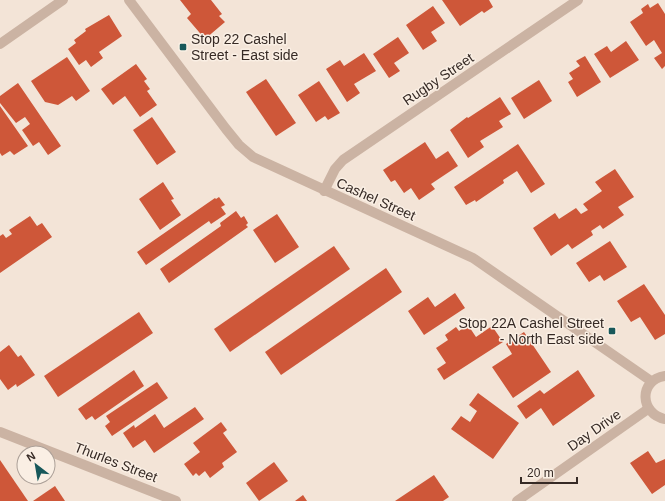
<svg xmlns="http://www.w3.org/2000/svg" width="665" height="501" viewBox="0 0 665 501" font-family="Helvetica,sans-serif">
  <rect width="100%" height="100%" fill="#f3e4d7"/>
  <!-- building -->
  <g fill="#ce5739">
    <polygon points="180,0 211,0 222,14 219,16 225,22 205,39 187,18 191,14"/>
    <polygon points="442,0 489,0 493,7 484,13 482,11 460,26"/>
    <polygon points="658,3 665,14 665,66 662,69 654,58 662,53 654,40 646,46 630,22 643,13 641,9 648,4 650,8"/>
    <polygon points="433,6 445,23 431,32 437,41 423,50 406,25"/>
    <polygon points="109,15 122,36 99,52 103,58 91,67 86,60 79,65 68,49 76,43 74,40 86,31 85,29"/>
    <polygon points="398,37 409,53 394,63 400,71 389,78 373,54"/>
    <polygon points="626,41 639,60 610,78 594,54 607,46 611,52"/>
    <polygon points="364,53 376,71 354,84 360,93 347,102 326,69 340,60 344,66"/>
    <polygon points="585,56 601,82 577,97 568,82 573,79 569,73 580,66 576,61"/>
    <polygon points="67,57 90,91 76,101 72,96 58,105 45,102 31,81"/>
    <polygon points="136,64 147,79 144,81 150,89 147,91 157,105 140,117 125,96 113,105 101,89"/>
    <polygon points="266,79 296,123 276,136 246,92"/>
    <polygon points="539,80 552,101 524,119 511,98"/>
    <polygon points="319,81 340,113 328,120 325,116 316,122 298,95"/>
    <polygon points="18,83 61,146 48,155 39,142 33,146 22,130 30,124 25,117 16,123 0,103 0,96"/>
    <polygon points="500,97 511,114 499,121 503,127 480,141 484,147 468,158 450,130 467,117 468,118"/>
    <polygon points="0,106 28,146 14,155 10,151 2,156 0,153"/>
    <polygon points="152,117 176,152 157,165 133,130"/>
    <polygon points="425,142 436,159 448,151 458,166 431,184 435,189 419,200 411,188 404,193 395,180 391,182 383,170"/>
    <polygon points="518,144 545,184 531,193 517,171 503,180 504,183 476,202 475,200 466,205 454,187"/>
    <polygon points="615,169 634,197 618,207 624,215 603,229 600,225 591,231 593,235 572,249 568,244 551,256 533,228 555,213 559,219 576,208 581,214 588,210 583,204 602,191 595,182"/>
    <polygon points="163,182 174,199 171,200 181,215 160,230 139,199"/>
    <polygon points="219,197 225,205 221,207 226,214 211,224 209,221 146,265 137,252 215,198 216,199"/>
    <polygon points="236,211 241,218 244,216 248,223 246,225 248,227 169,283 160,269 221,226 220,223"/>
    <polygon points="277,214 299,247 275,263 253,230"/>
    <polygon points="30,216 37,226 42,223 52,237 0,273 0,236 3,234 6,238 12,234 9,230"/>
    <polygon points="610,241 627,267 604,281 600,275 589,282 576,263"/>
    <polygon points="334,246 350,269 230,352 214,329"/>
    <polygon points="386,268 402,292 281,375 265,352"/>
    <polygon points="644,284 665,315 665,334 655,340 640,317 631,322 617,301"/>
    <polygon points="455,293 465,308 424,335 408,311 428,297 435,307"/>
    <polygon points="139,312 153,333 58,397 44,376"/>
    <polygon points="468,325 476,337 492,326 503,342 444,380 437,369 446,363 436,348 448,340 445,335 456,327 459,331"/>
    <polygon points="524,332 551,372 513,398 492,367 512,354 506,344"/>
    <polygon points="9,345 18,357 21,355 35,375 17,387 16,384 8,390 0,379 0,352"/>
    <polygon points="134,370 144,386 95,420 92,416 86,420 78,409"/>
    <polygon points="578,370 595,396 553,426 541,408 526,419 517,406 540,390 544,394"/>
    <polygon points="157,382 168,398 112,436 105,426 110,422 106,416"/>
    <polygon points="478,393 519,423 493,459 451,429 461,416 470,422 477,411 469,405"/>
    <polygon points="195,407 204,419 154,453 145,440 133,448 123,433 134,425 135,428 155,414 164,428"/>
    <polygon points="221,422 227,430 223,433 237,452 222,463 224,467 210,478 205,471 199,476 196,473 193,476 184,464 200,452 193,443"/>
    <polygon points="648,451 656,463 665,459 665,485 652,494 630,463"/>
    <polygon points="0,460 28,501 0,501"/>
    <polygon points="274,462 288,481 259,501 246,483"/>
    <polygon points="434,475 449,497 443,501 395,501"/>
    <polygon points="55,486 65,501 33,501"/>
    <polygon points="303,495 307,501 295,501"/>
  </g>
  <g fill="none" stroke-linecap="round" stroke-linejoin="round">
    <!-- minor -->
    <g stroke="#cbb3a3" stroke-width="10">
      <polyline points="129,0 226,129 239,145 253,157 473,258 651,381"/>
      <polyline points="0,44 63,0"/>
      <polyline points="324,191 335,169 343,160 578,0"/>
      <path d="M665,376C638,380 640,414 665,419"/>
      <polyline points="0,432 176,501"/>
      <polyline points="517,501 648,409"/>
    </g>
  </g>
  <!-- markers -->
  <g fill="#18585a" stroke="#faefe4" stroke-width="1.5">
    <rect x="179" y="43" width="8" height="8" rx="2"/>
    <rect x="608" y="327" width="8" height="8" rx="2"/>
  </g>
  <g text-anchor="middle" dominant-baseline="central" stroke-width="3" stroke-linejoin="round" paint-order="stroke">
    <!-- poi labels -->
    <g font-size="14" fill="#362a25" stroke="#faefe4" text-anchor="start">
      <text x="191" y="39">Stop 22 Cashel<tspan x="191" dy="16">Street - East side</tspan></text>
      <text x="604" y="323" text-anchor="end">Stop 22A Cashel Street<tspan x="604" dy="16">- North East side</tspan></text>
    </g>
    <!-- street labels -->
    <g font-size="14" fill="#362a25" stroke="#faefe4">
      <text transform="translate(438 79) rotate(-34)">Rugby Street</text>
      <text transform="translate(376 199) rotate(24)">Cashel Street</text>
      <text transform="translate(594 430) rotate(-35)">Day Drive</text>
      <text transform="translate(116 462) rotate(21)">Thurles Street</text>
    </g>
  </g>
  <!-- north arrow -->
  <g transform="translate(36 465) rotate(329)"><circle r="19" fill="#faefe4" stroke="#aca098"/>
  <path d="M0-3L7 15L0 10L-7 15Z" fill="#18585a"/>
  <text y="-6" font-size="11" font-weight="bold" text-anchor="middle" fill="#362a25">N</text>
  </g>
  <!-- scale -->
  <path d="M521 477v6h56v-6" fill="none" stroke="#362a25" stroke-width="2"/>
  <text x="527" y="477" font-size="12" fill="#362a25" stroke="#faefe4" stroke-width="3" paint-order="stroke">20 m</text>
</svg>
